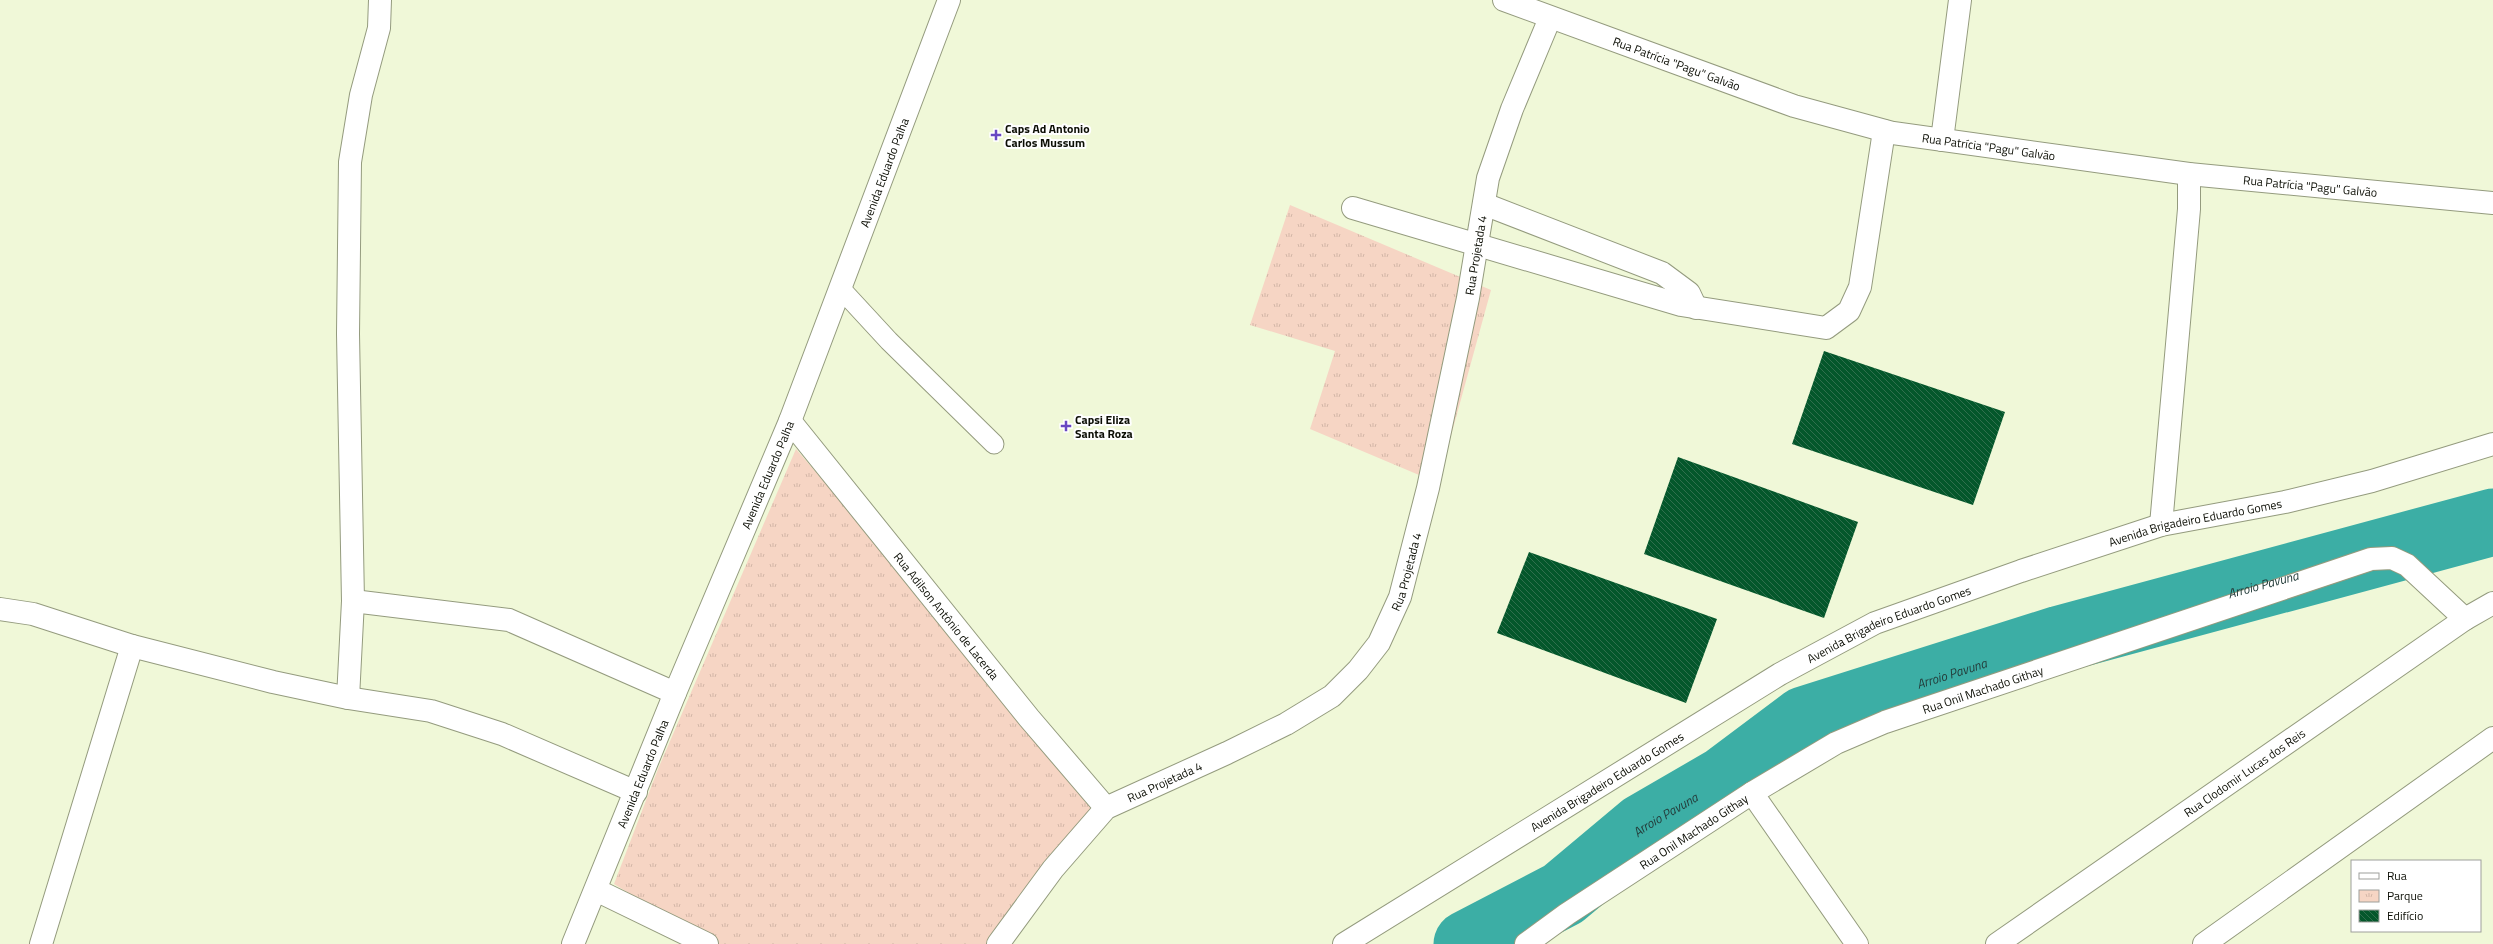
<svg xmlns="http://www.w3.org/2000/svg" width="2493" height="944" viewBox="0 0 2493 944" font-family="'Titillium Web',sans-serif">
  <defs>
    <pattern id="park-tufts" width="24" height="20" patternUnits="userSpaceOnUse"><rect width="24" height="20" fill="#f6d5c4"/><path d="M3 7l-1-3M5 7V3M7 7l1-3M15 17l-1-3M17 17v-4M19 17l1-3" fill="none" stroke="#d2b6a7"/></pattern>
    <pattern id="building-back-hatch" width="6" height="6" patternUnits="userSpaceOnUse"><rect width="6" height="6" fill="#04572b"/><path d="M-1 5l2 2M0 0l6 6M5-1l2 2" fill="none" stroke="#306f4d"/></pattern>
  </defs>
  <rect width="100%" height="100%" fill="#f0f8d8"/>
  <!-- park -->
  <g fill="url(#park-tufts)">
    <polygon points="1290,205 1491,290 1438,483 1310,429 1335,351 1250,325"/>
    <polygon points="796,449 1106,808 1006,944 715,944 679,924 614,884 658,769"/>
  </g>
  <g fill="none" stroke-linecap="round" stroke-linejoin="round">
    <!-- river -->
    <path stroke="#3caea5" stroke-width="67" id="s1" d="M1467,944L1563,894L1643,827L1724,780L1804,720L2060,639L2493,522"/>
  </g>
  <!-- building -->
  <g fill="url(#building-back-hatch)">
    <polygon points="1824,351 2005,412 1973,505 1792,444"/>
    <polygon points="1678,457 1858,522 1824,618 1644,554"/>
    <polygon points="1529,552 1717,619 1686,703 1497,633"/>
  </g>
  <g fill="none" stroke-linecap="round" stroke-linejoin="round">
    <defs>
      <polyline id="lane" points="841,289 889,341 994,444"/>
      <g id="street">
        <path id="s2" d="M1504,0L1794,106L1893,133L2189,174L2493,203"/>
        <polyline points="1942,140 1960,0"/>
        <polyline points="1484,204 1662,273 1689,293 1696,308"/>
        <polyline points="1353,208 1681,305 1826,328 1849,311 1860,287 1884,131"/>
        <path id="s3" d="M790,421L1029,718L1106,808"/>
        <polyline points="2161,525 2189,209 2189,174"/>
        <polyline points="353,601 509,620 675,693"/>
        <polyline points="0,609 33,614 132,646 273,682 348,698 431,711 502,734 636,792"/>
        <polyline points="348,698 353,601 348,334 350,162 361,95 379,28 380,0"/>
        <polyline points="1752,793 1857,944"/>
        <polyline points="596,890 707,944"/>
        <polyline points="41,944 132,646"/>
        <path id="s4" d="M998,944L1053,869L1106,808L1227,753L1286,724L1332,696L1358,670L1379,643L1400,597L1428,488L1468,298L1488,178L1512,109L1550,18"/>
        <path id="s5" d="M1344,944L1780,674L1875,623L2021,571L2161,525L2285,502L2372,481L2493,444"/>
        <path id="s6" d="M1526,944L1567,914L1752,793L1836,743L1885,722L2371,559L2392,558L2407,565L2465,619"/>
        <path id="s7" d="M1997,944L2465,619L2493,603"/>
        <polyline points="2204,944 2493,738"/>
      </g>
      <g id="secondary">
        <path id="s8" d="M573,944L675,693L790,421L949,0"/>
      </g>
    </defs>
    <!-- lane casing -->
    <use href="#lane" stroke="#949b7e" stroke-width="21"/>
    <!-- street casing -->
    <use href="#street" stroke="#949b7e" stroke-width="24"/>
    <!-- secondary casing -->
    <use href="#secondary" stroke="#949b7e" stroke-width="24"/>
    <!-- lane -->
    <use href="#lane" stroke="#fff" stroke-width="19"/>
    <!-- street -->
    <use href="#street" stroke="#fff" stroke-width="22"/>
    <!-- secondary -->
    <use href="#secondary" stroke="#fff" stroke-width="22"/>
  </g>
  <!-- markers -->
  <g fill="#6848c1" stroke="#fff" stroke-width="1.5">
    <path d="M994 129h4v4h4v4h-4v4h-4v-4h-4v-4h4z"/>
    <path d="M1064 420h4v4h4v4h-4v4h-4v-4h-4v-4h4z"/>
  </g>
  <g text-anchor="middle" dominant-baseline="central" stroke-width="4" stroke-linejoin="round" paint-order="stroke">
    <!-- street labels -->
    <g font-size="12" fill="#0c0e05" stroke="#fff">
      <text stroke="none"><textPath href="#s2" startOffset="184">Rua Patrícia "Pagu" Galvão</textPath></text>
      <text stroke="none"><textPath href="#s2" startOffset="508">Rua Patrícia "Pagu" Galvão</textPath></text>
      <text stroke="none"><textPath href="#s8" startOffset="832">Avenida Eduardo Palha</textPath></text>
      <text stroke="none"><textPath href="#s2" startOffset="832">Rua Patrícia "Pagu" Galvão</textPath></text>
      <text stroke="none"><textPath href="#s4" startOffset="898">Rua Projetada 4</textPath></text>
      <text stroke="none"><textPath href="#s8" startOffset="508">Avenida Eduardo Palha</textPath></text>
      <text stroke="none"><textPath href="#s5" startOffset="957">Avenida Brigadeiro Eduardo Gomes</textPath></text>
      <text stroke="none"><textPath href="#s4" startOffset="574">Rua Projetada 4</textPath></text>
      <text stroke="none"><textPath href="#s3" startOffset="250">Rua Adilson Antônio de Lacerda</textPath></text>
      <text stroke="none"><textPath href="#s5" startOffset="633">Avenida Brigadeiro Eduardo Gomes</textPath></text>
      <text stroke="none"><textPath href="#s6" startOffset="526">Rua Onil Machado Githay</textPath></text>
      <text stroke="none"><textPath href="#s7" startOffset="301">Rua Clodomir Lucas dos Reis</textPath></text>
      <text stroke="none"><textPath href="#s8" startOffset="184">Avenida Eduardo Palha</textPath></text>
      <text stroke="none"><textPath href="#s4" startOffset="238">Rua Projetada 4</textPath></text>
      <text stroke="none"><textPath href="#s5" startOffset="309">Avenida Brigadeiro Eduardo Gomes</textPath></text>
      <text stroke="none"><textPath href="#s6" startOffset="202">Rua Onil Machado Githay</textPath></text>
    </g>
    <!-- poi labels -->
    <g font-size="12" font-weight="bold" fill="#0c0e05" stroke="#fff" text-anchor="start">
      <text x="1005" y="128">Caps Ad Antonio<tspan x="1005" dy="14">Carlos Mussum</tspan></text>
      <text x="1075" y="419">Capsi Eliza<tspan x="1075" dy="14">Santa Roza</tspan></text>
    </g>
    <!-- water labels -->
    <g font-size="13" font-style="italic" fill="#243d3b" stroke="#fff">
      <text stroke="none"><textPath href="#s1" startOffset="885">Arroio Pavuna</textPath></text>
      <text stroke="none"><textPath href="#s1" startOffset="561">Arroio Pavuna</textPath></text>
      <text stroke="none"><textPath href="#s1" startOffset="238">Arroio Pavuna</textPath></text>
    </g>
  </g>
  <!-- legend -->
  <rect x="2351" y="860" width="130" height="72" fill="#ffffff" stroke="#9e9f9b"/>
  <rect x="2359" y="873" width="20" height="6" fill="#ffffff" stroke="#9e9f9b"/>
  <text x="2387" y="880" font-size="12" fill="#0c0e05">Rua</text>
  <rect x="2359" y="890" width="20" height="12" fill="url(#park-tufts)" stroke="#9e9f9b"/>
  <text x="2387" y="900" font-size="12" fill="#0c0e05">Parque</text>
  <rect x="2359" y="910" width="20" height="12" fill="url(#building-back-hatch)" stroke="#9e9f9b"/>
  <text x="2387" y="920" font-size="12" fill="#0c0e05">Edifício</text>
</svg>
